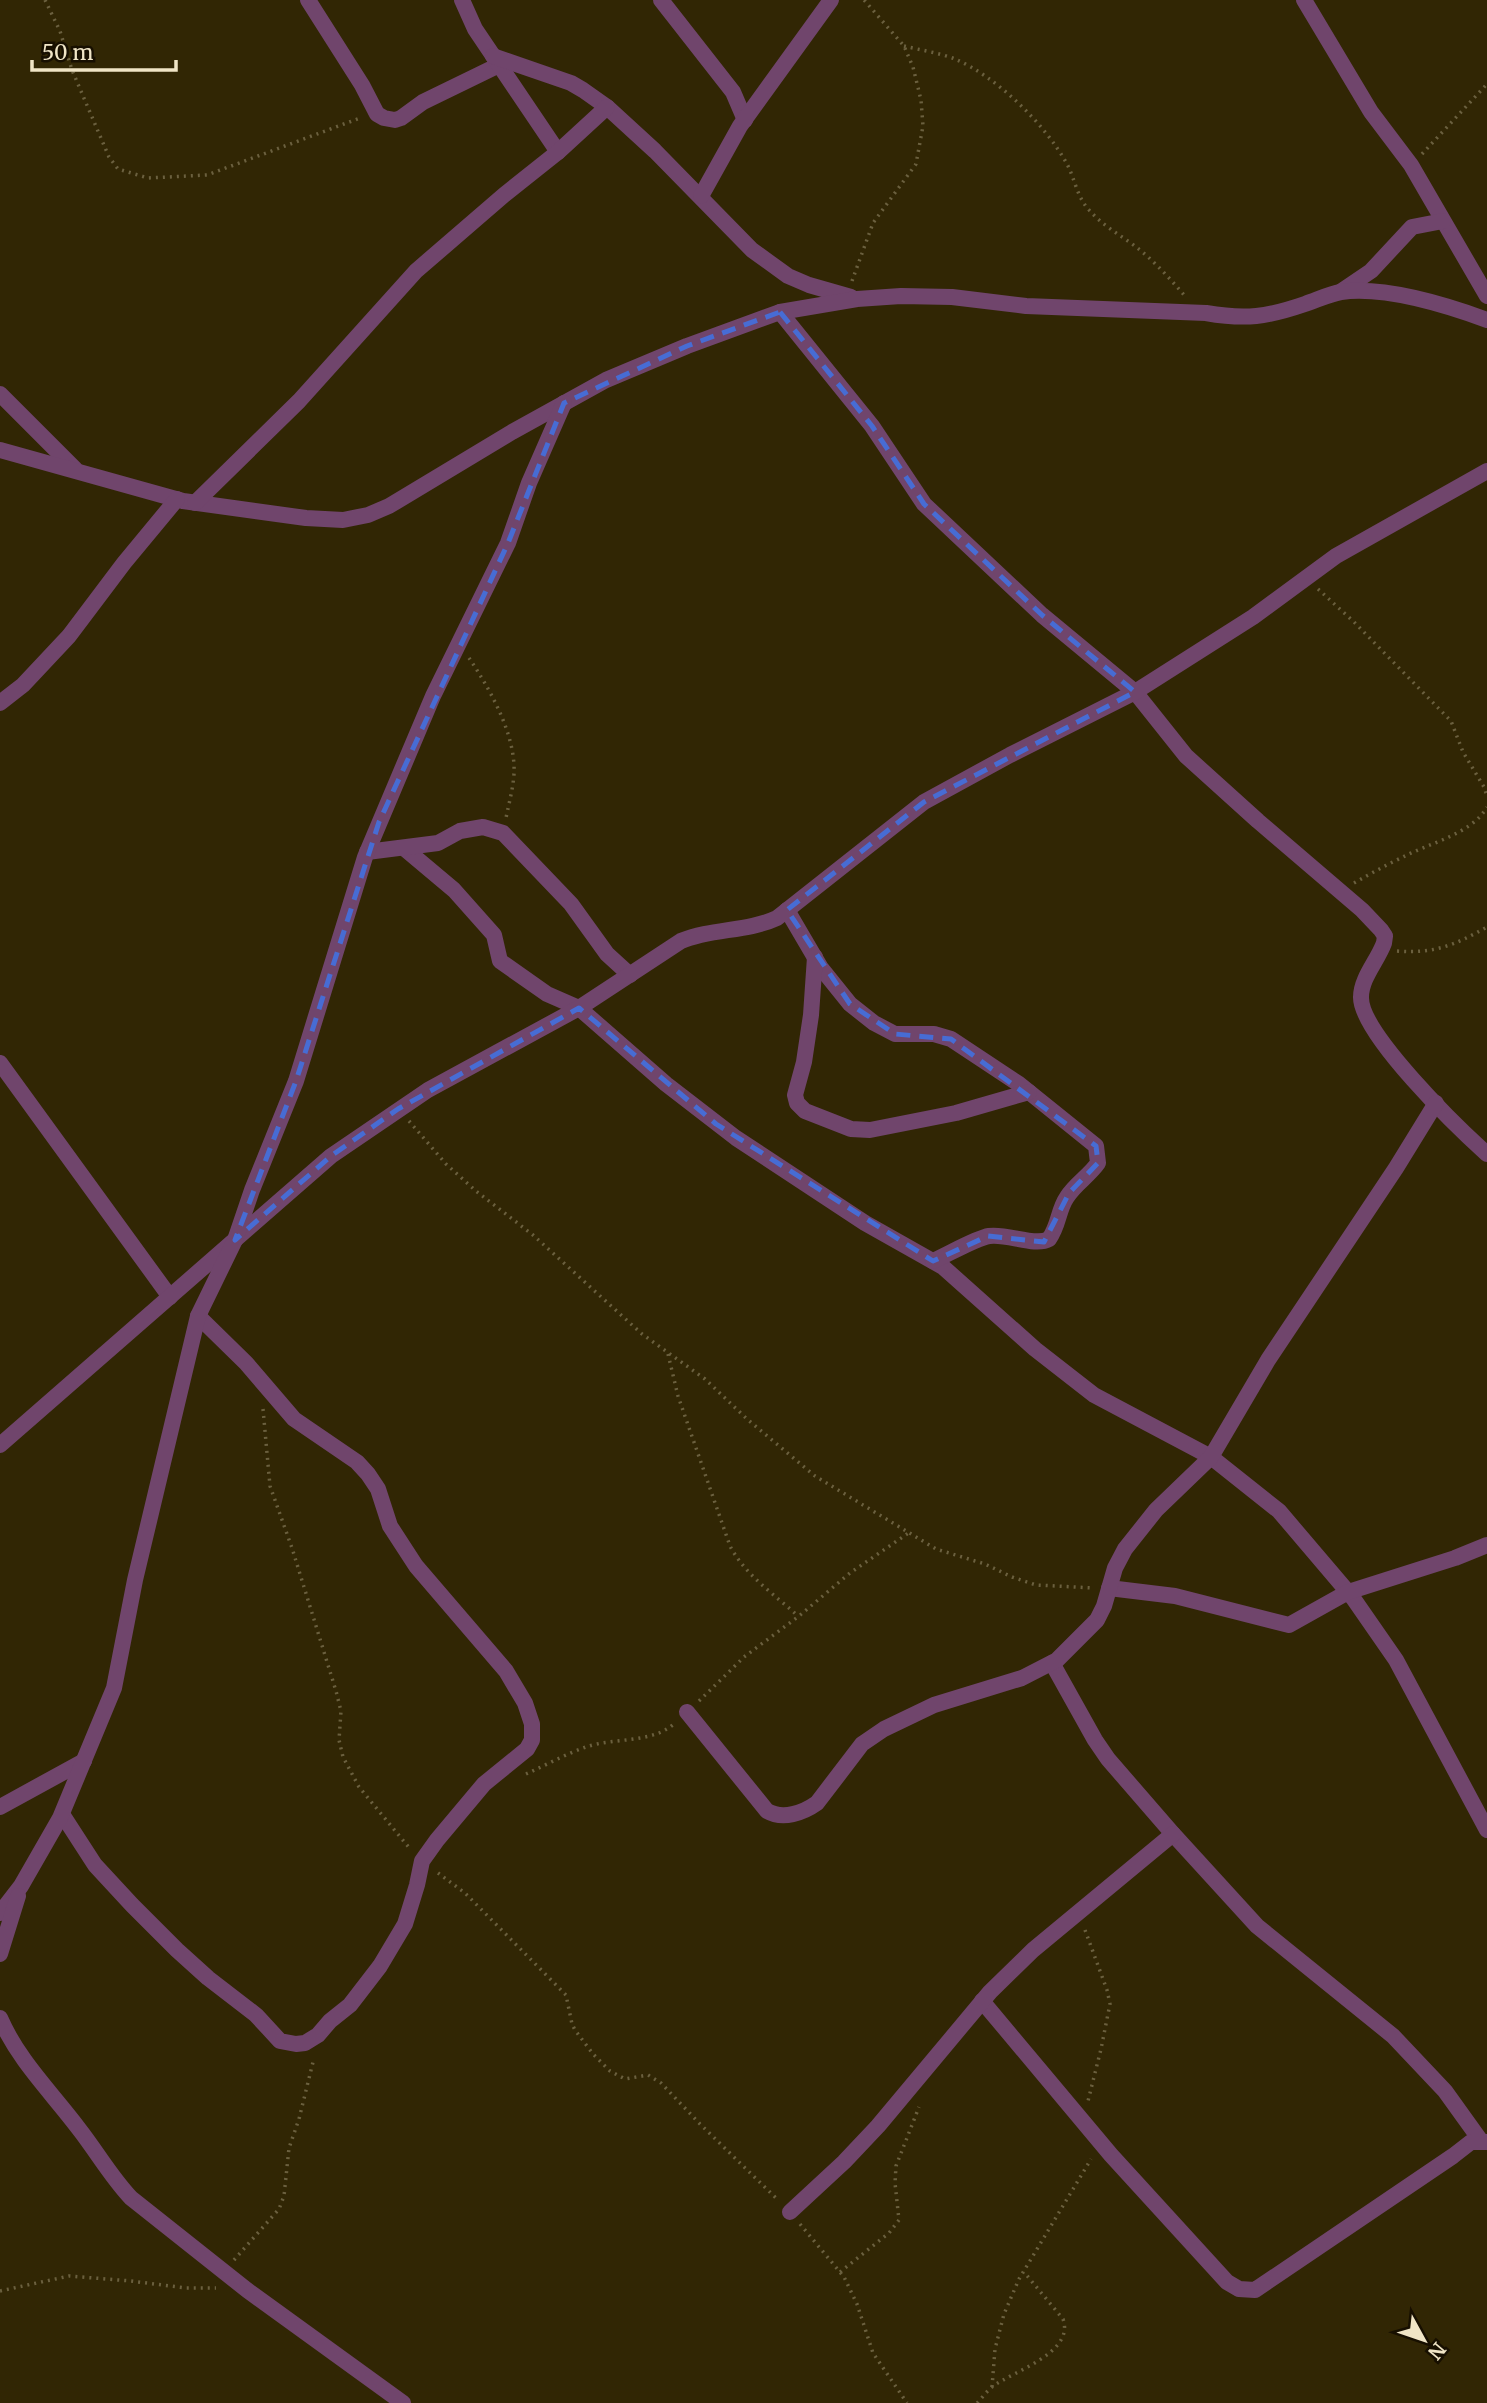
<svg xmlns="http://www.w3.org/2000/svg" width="1487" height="2403" viewBox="0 0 1487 2403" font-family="Merriweather,serif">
  <rect width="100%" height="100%" fill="#312604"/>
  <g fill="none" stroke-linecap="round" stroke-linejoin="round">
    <!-- path -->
    <g stroke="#6b603f" stroke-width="3.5" stroke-dasharray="2 5" stroke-linecap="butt">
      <polyline points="45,0 60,31 72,70 109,157 118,169 148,178 207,175 360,118"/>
      <path d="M904,46C920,50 940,53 955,59C997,77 1045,124 1067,164C1075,179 1077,198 1090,211C1104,227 1124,237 1140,250C1157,264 1171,280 1185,296"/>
      <polyline points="1422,154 1487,84"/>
      <polyline points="852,281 873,223 916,164 923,126 921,100 913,67 904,46 864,0"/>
      <polyline points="1318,589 1354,622 1451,721 1463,752 1484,787 1487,796"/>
      <path d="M469,658C490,689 516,735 514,774C513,789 509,803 506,818"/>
      <path d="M1354,883C1370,874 1386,865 1403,857C1429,843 1472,834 1487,807"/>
      <path d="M1397,951C1434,954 1455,945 1487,927"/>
      <polyline points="409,1121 446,1164 476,1191 533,1235 642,1334 705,1379 747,1419 815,1476 936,1549 985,1564 1012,1577 1036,1585 1094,1588"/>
      <path d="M668,1354L678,1396L730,1546C745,1575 774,1594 798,1616"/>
      <polyline points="263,1409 270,1486 292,1548 336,1691 341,1711 339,1740 343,1757 359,1787 411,1850"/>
      <polyline points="699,1701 744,1657 799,1616 850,1573 910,1532"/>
      <path d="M526,1774C546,1765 566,1754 586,1747C615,1737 652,1744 675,1723"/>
      <polyline points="438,1873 465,1893 566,1995 572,2024 575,2030 593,2054 610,2071 625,2079 648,2075 661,2083 700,2124 778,2200"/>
      <polyline points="1085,1930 1107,1990 1110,2004 1101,2049 1088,2101"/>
      <polyline points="800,2224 844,2277 857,2304 873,2353 907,2403"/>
      <polyline points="234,2260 279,2209 284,2196 289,2148 299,2119 314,2058"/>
      <polyline points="840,2272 889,2233 899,2220 895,2183 896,2166 919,2107"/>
      <polyline points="0,2291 69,2276 131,2281 186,2288 216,2288"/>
      <polyline points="992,2387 995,2349 1004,2314 1019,2279 1091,2159"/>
      <path d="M977,2403C982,2398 987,2391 992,2387C1013,2371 1075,2353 1063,2319L1024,2272"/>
    </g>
    <!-- street -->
    <g stroke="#70456c" stroke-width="16">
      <polyline points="308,0 362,85 377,114 384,118 395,120 401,118 423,102 499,65"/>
      <polyline points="462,0 475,29 558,152"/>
      <polyline points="661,0 733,92 745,120"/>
      <polyline points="1304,0 1371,112 1411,165 1487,296"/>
      <polyline points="493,56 571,83 583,90 607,107 655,151 752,250 788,276 809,285 851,297"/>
      <polyline points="701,196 740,126 831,0"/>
      <polyline points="1340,292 1371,271 1412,227 1443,221"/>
      <path d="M780,312L872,426L924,504L1042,615L1135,692L1186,756L1258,821L1362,910L1381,930L1385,936L1384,943C1378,960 1361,978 1361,997C1360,1033 1458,1128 1487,1154"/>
      <polyline points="0,394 75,469"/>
      <path d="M0,450L183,501L306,518L343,520L368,515L389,506L512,432L606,380L687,346L780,312L857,299L901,296L952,297L1026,306L1206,313C1246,320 1267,317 1305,304C1317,300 1329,294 1341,292C1385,286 1446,305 1487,320"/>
      <polyline points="195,503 299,401 416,271 504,195 558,152 607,107"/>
      <polyline points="0,703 23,685 69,636 124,563 177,499"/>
      <polyline points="404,848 454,890 494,935 500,961 547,994 579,1008 666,1084 736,1138 865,1223 943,1267 1035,1349 1094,1395 1211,1457 1279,1511 1353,1598 1396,1660 1487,1830"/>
      <polyline points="367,852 438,843 460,831 483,827 503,833 571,904 607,954 630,975"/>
      <path d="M787,910L821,968L850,1004L874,1023L895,1034H934L951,1039L1019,1084L1096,1146L1098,1163C1089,1176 1075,1184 1067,1197C1058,1210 1059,1225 1049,1239C1035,1247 1007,1233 989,1236C976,1238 947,1255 933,1261"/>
      <polyline points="815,957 811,1015 804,1062 795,1095 797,1103 805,1111 851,1129 870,1130 956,1113 1029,1092"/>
      <polyline points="0,1063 170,1297"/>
      <path d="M0,1445L331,1156L428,1090L579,1008L681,941C712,928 747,932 777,918L924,802L1010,755L1135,692L1253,617L1336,556L1487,471"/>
      <polyline points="1109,1588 1175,1596 1289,1625 1348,1592 1455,1558 1487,1545"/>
      <polyline points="1052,1663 1095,1740 1108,1759 1173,1834 1257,1926 1393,2036 1445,2091 1481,2141"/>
      <path d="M687,1712L767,1811C783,1820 803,1813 817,1803L862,1744L884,1729L934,1705L1022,1678L1057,1660L1097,1620L1104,1606L1115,1568L1125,1549L1156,1510L1211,1457L1268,1360L1396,1168L1436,1103"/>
      <polyline points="0,1807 84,1761"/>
      <polyline points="62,1814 95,1865 132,1905 177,1950 208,1978 256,2015 280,2041 296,2044 305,2043 318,2035 330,2021 350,2005 380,1966 405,1924 417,1885 422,1861 437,1840 484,1784 527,1749 532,1740 532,1724 525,1703 506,1671 416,1566 390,1526 378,1489 368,1474 357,1462 294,1419 246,1363 198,1316"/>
      <polyline points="0,1913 21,1886 60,1818 114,1688 135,1580 198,1316 235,1240 252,1190 296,1081 365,857 433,696 508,543 529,483 564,403"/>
      <polyline points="0,1954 18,1896"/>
      <polyline points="982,2001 1111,2155 1227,2282 1239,2289 1255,2290 1453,2156 1471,2142 1487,2142"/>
      <path d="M0,2018C18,2060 52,2093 79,2129C97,2152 111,2177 131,2198L247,2290L403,2403"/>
      <polyline points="790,2212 844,2162 878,2126 990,1992 1033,1950 1173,1834"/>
    </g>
  </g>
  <!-- marked area -->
  <path fill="none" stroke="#476cd4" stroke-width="5" stroke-dasharray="14 9" stroke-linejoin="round" d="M780,312L872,426L924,504L1042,615L1135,692L924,802L787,910L850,1004L895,1034L951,1039L1096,1146L1098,1163L1069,1193L1044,1242L988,1236L933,1261L716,1124L579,1008L398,1109L331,1156L235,1240L296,1081L379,822L508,543L564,403L687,346Z"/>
  <!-- north arrow -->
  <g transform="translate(1424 2340) rotate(130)" stroke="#170f00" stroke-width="5" paint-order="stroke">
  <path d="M0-5L12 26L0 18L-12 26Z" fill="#f0e5c6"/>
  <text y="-10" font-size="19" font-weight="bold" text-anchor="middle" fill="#f0e5c6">N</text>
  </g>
  <!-- scale -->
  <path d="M32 60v10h144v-10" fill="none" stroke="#f0e5c6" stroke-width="3.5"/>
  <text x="42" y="60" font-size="21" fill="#f0e5c6" stroke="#170f00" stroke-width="5" paint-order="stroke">50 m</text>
</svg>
